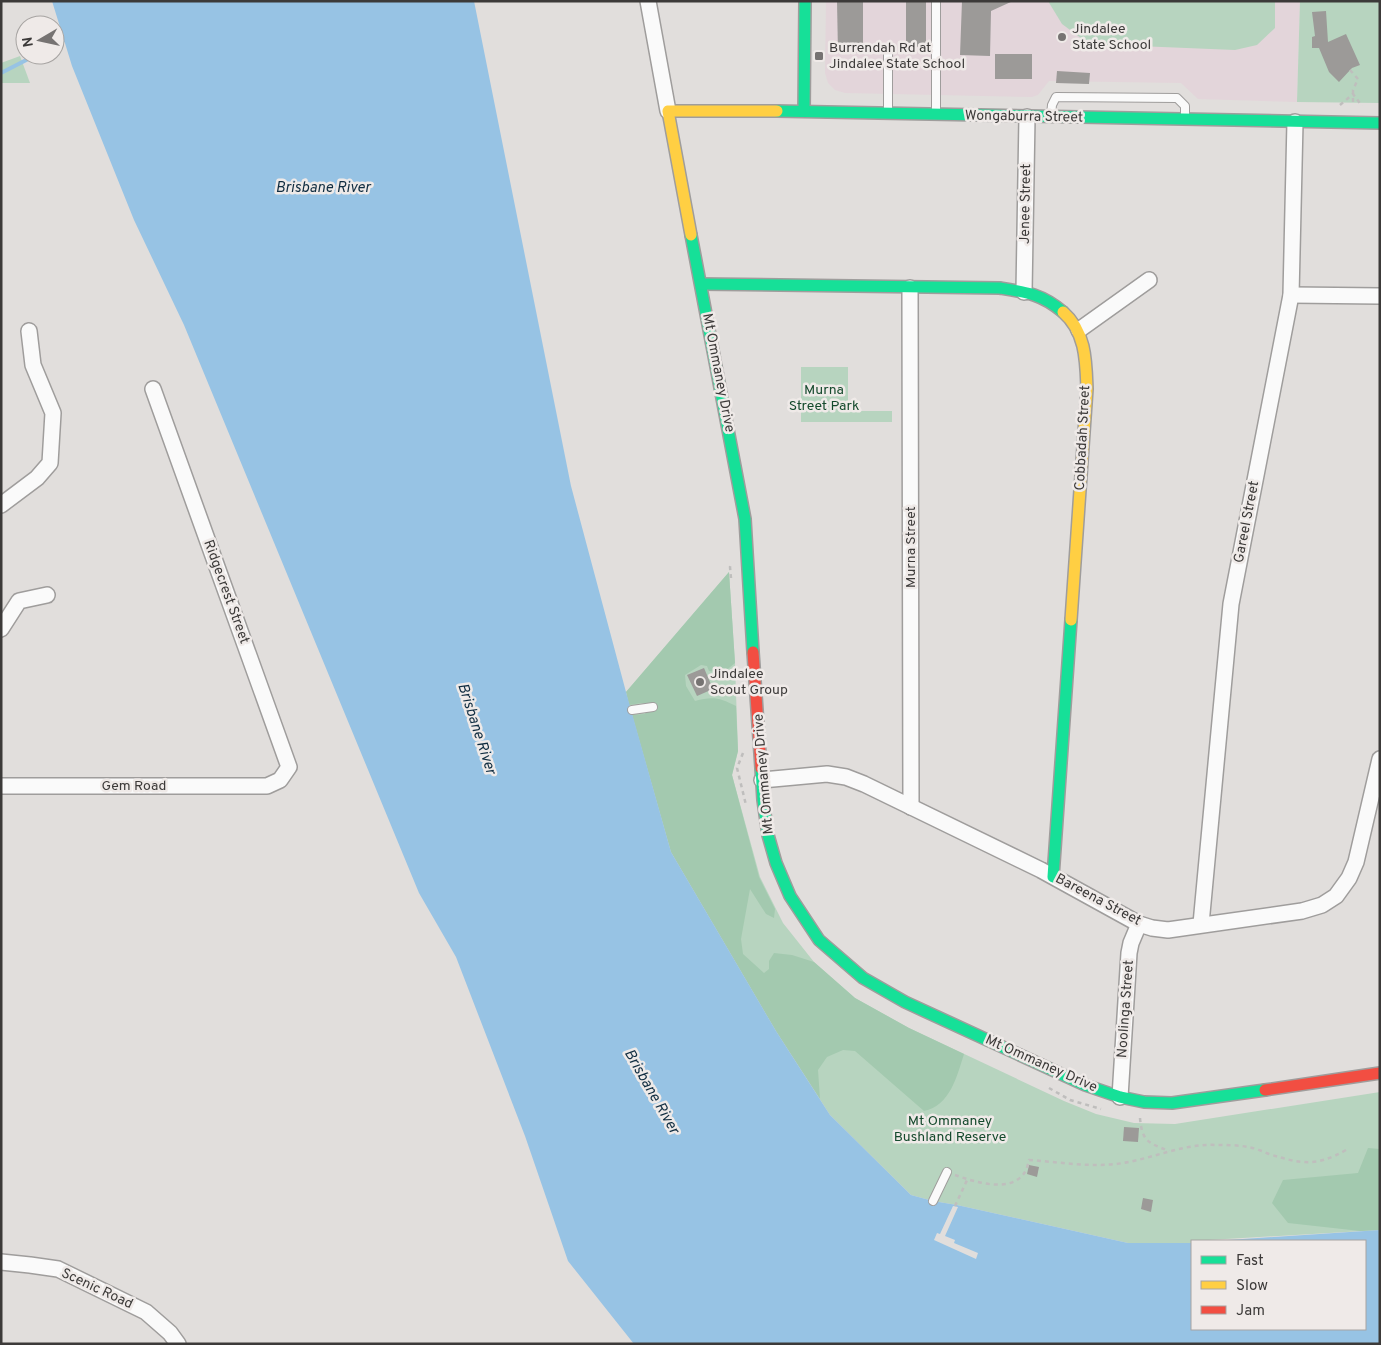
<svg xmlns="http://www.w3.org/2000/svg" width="1381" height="1345" viewBox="0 0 1381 1345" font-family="Overpass,sans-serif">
  <rect width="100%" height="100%" fill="#e1dedc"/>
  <!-- education -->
  <polygon fill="#e3d5da" points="826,1 1300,1 1297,102 1198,99 1181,83 1049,81 1038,95 1032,97 845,93 835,90 828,83 825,73"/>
  <!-- green -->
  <g fill="#b7d4bf">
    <polygon points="1048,1 1275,1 1275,28 1257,45 1235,50 1089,44 1062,24"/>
    <polygon points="1300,1 1380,1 1380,103 1297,102"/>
    <polygon points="20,56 30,83 1,83 1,63"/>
    <polygon points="801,367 848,367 848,411 892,411 892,422 801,422"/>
    <polygon points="729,572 735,663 738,751 732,775 760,877 783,923 814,962 855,998 909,1028 1064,1101 1096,1114 1134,1123 1175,1124 1380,1092 1380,1230 1192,1241 1192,1243 1128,1243 957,1205 933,1201 911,1195 830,1115 776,1031 671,852 626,692"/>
  </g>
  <!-- forest -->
  <g fill="#a3c9af">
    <path d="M729,572L735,663L723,673L709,671L707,666L701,665L685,675L686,686L695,701C713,696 720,698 736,706L738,751L732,775L759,877L775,909L774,918L766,914L750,889L741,939L743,954L764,973L769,969V961L774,953L792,955L814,962L855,998L909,1028L964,1054C957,1076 950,1106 924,1111L855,1051L843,1050L827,1057L818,1070L820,1099L776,1031L671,852L632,715L645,714L649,704L641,703L629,705L626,692Z"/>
    <polygon points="1368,1148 1380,1149 1380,1230 1360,1231 1288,1223 1272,1203 1283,1180 1358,1173"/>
  </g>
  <!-- water -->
  <polygon fill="#97c3e4" points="52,1 474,1 571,486 626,692 671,852 776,1031 830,1115 911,1195 933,1201 957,1205 1128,1243 1192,1243 1192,1329 1365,1329 1365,1241 1213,1241 1380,1230 1380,1344 634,1344 568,1261 525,1136 456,957 419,893 184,325 134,220 72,66"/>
  <!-- pier -->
  <polygon fill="#e1dedc" points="953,1206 958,1207 945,1236 955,1240 954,1243 978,1253 976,1259 934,1240 937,1233 940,1234"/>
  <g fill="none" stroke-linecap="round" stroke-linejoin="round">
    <!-- stream -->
    <g stroke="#97c3e4" stroke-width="4">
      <polyline points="55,45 66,39"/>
      <polyline points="1,73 36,55"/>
    </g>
  </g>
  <!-- building -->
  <g fill="#9c9a98">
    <polygon points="837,1 863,1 863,53 838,53"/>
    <polygon points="906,1 926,1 926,47 906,46"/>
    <polygon points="962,1 1013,1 991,11 990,56 960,55"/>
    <polygon points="1326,11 1328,42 1346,34 1360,65 1352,68 1339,82 1329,72 1319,48 1312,48 1312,37 1315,36 1312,12"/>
    <rect x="995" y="54" width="37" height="25"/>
    <polygon points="1057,71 1090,73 1089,84 1056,83"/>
    <polygon points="704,668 713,689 697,696 687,675"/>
    <polygon points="1124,1127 1139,1128 1138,1142 1123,1141"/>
    <polygon points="1029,1165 1039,1167 1037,1177 1027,1174"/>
    <polygon points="1143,1198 1153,1200 1151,1212 1141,1209"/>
  </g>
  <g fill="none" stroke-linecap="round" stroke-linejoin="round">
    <defs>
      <g id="lane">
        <polyline points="888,111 888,49"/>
        <polyline points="936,113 936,1"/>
        <polyline points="1051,115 1052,105 1056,97 1177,98 1185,106 1185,118"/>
        <polyline points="632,710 653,707"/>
        <polyline points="933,1201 947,1172"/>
      </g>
      <g id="street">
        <polyline points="648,1 668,111"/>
        <polyline points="910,288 911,807"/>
        <polyline points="1024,292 1027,117"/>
        <polyline points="1291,295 1380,296"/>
        <polyline points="1079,330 1149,280"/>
        <polyline points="1,505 37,478 50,463 53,413 33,365 29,331"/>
        <polyline points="1,629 19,601 47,595"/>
        <polyline points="762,780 827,774 846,777 864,784 1041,870 1139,924 1152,928 1168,930 1302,911 1322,905 1336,896 1349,878 1356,862 1380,759"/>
        <polyline points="1,786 267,786 280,780 289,767 153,389"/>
        <polyline points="1201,924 1231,604 1291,295 1295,122"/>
        <polyline points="1120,1097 1129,953 1131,943 1139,924"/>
        <polyline points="1,1262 30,1265 58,1269 146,1312 170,1333 178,1344"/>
      </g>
      <g id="fast">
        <polyline points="777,111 1380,123"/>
        <polyline points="804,111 805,1"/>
        <polyline points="691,235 745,519 753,652"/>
        <path d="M701,284L1000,288C1026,292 1042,294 1063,312"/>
        <polyline points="761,768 763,800 768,835 776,863 790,896 819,940 863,978 905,1002 1085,1085 1120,1097 1144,1102 1172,1103 1265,1090"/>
        <polyline points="1053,877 1071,620"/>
      </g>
      <g id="slow">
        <polyline points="691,235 668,111 777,111"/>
        <path d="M1063,312C1086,332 1086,361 1087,389L1071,620"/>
      </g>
      <g id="jam">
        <polyline points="753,652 761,768"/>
        <polyline points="1265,1090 1380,1073"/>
      </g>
    </defs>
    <!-- lane casing -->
    <use href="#lane" stroke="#9f9d9c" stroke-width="10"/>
    <!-- street casing -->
    <use href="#street" stroke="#9f9d9c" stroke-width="18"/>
    <!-- fast casing -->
    <use href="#fast" stroke="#9f9d9c" stroke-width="14"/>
    <!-- slow casing -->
    <use href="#slow" stroke="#9f9d9c" stroke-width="14"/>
    <!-- jam casing -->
    <use href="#jam" stroke="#9f9d9c" stroke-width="14"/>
    <!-- path -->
    <g stroke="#bfbebd" stroke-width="2.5" stroke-dasharray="4 4" stroke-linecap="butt">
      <polyline points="1350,70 1358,79 1353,90 1353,105"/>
      <polyline points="1340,105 1353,94 1362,106"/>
      <polyline points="731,578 730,567 731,564"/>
      <polyline points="743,753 737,768 746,805"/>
      <polyline points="1049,1088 1070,1100 1101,1109"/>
      <path d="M1140,1118C1142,1142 1149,1143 1169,1151"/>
      <path d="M955,1175C975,1182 1011,1194 1025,1172C1027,1169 1028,1164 1029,1160C1058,1162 1087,1167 1116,1164C1151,1160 1182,1143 1217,1145C1227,1145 1238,1145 1248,1147C1255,1148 1262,1151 1269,1154C1301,1164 1316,1167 1346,1150"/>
      <polyline points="955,1206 968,1178"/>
    </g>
    <!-- lane -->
    <use href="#lane" stroke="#fafafa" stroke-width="8"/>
    <!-- street -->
    <use href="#street" stroke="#fafafa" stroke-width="15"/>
    <!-- fast -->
    <use href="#fast" stroke="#16e098" stroke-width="11"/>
    <!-- slow -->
    <use href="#slow" stroke="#ffcf43" stroke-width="11"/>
    <!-- jam -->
    <use href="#jam" stroke="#f24e42" stroke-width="11"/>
  </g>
  <!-- markers -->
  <g fill="#767372" stroke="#efeae8" stroke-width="2">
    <circle cx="1062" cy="37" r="5"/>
    <rect x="814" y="51" width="10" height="10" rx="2.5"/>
    <circle cx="700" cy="682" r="5"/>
  </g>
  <g text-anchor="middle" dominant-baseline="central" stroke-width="5" stroke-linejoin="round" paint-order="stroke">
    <!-- poi labels -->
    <g font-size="14" fill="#3c3a39" stroke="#efeae8" text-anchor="start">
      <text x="1072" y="29">Jindalee<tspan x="1072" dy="16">State School</tspan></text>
      <text x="829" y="48">Burrendah Rd at<tspan x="829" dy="16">Jindalee State School</tspan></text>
      <text x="710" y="674">Jindalee<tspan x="710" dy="16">Scout Group</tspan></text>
    </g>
    <!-- street labels -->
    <g font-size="14" fill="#3c3a39" stroke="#efeae8">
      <text transform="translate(1024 117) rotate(1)">Wongaburra Street</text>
      <text transform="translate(1026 204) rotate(-89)">Jenee Street</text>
      <text transform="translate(718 373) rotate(79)">Mt Ommaney Drive</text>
      <text transform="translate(1083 438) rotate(-87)">Cobbadah Street</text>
      <text transform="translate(1247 522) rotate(-79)">Gareel Street</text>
      <text transform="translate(911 547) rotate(-90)">Murna Street</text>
      <text transform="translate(226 592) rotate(70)">Ridgecrest Street</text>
      <text transform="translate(764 774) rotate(-95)">Mt Ommaney Drive</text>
      <text x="134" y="786">Gem Road</text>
      <text transform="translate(1098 900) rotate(28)">Bareena Street</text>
      <text transform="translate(1126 1009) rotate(-86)">Noolinga Street</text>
      <text transform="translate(1041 1064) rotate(24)">Mt Ommaney Drive</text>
      <text transform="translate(97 1289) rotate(25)">Scenic Road</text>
    </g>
    <!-- park labels -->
    <g font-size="14" fill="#154a2d" stroke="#efeae8">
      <text x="824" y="390">Murna<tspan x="824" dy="16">Street Park</tspan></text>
      <text x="950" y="1121">Mt Ommaney<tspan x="950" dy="16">Bushland Reserve</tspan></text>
    </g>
    <!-- water labels -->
    <g font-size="15" font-style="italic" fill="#0f2c40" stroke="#efeae8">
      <text x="323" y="188">Brisbane River</text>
      <text transform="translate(476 729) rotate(72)">Brisbane River</text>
      <text transform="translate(651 1092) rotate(60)">Brisbane River</text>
    </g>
  </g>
  <!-- border -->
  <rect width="1381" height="1345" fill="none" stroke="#3c3a39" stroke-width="5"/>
  <!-- legend -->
  <rect x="1191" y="1240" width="175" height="90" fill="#efeae8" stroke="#a7a4a2"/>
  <rect x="1201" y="1256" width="25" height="8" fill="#16e098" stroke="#a7a4a2"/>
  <text x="1236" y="1265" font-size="15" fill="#3c3a39">Fast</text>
  <rect x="1201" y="1281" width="25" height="8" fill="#ffcf43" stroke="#a7a4a2"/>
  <text x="1236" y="1290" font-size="15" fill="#3c3a39">Slow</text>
  <rect x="1201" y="1306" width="25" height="8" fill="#f24e42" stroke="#a7a4a2"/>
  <text x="1236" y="1315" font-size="15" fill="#3c3a39">Jam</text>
  <!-- north arrow -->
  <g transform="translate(40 40) rotate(261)"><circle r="24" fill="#efeae8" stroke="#a7a4a2"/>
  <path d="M0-4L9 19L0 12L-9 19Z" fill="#767372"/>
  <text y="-8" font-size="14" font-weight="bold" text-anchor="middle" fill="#3c3a39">N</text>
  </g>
</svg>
